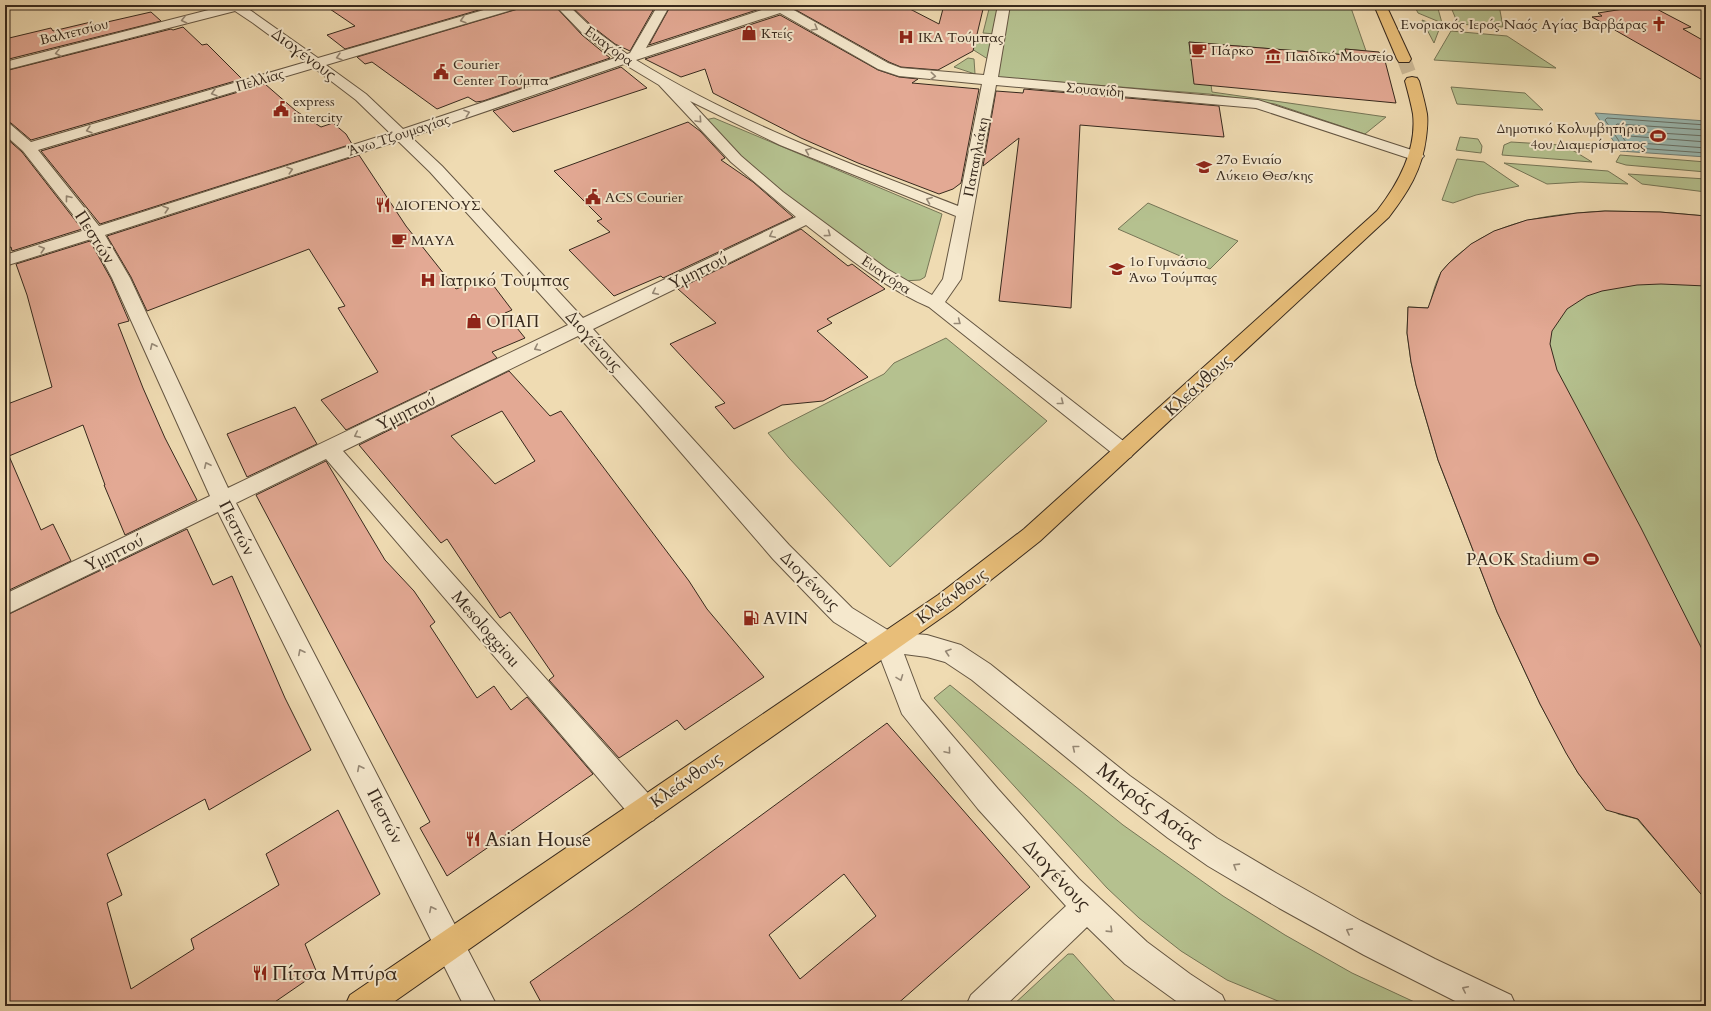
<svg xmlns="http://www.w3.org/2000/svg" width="1711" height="1011" viewBox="0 0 1711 1011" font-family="Cardo,serif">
  <rect width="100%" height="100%" fill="#efdbb2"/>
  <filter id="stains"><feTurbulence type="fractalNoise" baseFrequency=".005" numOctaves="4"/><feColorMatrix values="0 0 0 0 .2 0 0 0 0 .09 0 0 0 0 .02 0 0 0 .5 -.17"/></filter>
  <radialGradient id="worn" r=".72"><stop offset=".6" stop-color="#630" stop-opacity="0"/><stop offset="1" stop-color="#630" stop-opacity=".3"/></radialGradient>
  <!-- green -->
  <g fill="#b5c18f" stroke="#767556">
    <polygon points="990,5 1001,5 996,34 983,33"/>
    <polygon points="1007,5 1350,5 1366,51 1345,49 1347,55 1189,42 1191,61 1208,62 1212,92 1386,117 1365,134 1275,104 1209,94 994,77"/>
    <polygon points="1414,5 1437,5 1442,23 1418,13"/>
    <polygon points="1450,5 1499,5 1503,27 1458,24"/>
    <polygon points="1422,20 1440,27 1434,43 1423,22"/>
    <polygon points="1451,31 1507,36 1556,68 1434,60"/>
    <polygon points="953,37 995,37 991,61"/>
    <polygon points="968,58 974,59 975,74 954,67"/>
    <polygon points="1451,87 1525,93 1543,110 1457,104"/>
    <polygon points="714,118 942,214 925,277 920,280 903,281 764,179 705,120"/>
    <polygon points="1460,137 1478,139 1482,146 1481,153 1456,150"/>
    <polygon points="1511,142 1561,145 1574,151 1592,162 1502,155 1504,145"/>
    <polygon points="1620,155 1706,162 1706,172 1626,165 1616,162"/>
    <polygon points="1457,159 1484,162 1519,186 1476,195 1453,203 1442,200"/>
    <polygon points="1504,163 1608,171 1628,184 1581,182 1547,184"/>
    <polygon points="1628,174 1706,179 1706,192 1642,184"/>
    <polygon points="1148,203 1238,241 1210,269 1118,229"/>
    <path d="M1605,211L1660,212L1706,216V899L1637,819L1618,814L1597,798L1578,773L1540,704L1497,612L1438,460L1416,385L1411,362L1407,333L1408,307L1429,308C1432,296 1435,282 1442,271C1448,263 1456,256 1464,250C1504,218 1556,214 1605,211Z"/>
    <polygon points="946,338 1047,421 890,567 789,458 768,433 884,374 894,363"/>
    <polygon points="950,685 1123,825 1223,896 1285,935 1352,973 1423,1006 1290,1006 1227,980 1181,951 1139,918 1107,888 934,698"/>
    <polygon points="1068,954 1073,954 1119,1006 1012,1006"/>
  </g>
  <!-- water -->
  <polygon fill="#9bbab3" stroke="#738077" points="1595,113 1706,121 1706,157 1620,151"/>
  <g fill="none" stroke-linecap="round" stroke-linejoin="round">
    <!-- shore -->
    <g stroke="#697268" stroke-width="1">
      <polyline points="1706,125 1607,118 1605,120 1623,147 1706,153"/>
      <polyline points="1706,130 1617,124 1615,126 1626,142 1706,148"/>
      <polyline points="1706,136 1629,131 1626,133 1629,136 1706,142"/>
    </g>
  </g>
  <!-- building -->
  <g fill="#e3a994" stroke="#37291d" fill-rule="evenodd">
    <polygon points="324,5 496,5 345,49 327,35 355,26"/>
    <polygon points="521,5 554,5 582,35 610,58 483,101 476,102 468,97 437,109 372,62 365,64 357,57 518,9"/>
    <polygon points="570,5 656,5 630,51 615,44 593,27"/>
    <polygon points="671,5 772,5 649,45"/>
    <polygon points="799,5 883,5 908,8 939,24 944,5 984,5 973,51 938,70 901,67 889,62 796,10"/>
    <polygon points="1649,5 1691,27 1683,29 1706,42 1706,82 1592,17 1602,16 1598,13"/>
    <polygon points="151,12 161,21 5,60 5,39 51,28 53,31 91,22 94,25"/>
    <polygon points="780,15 878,70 899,77 918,79 912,83 979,89 961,183 953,189 939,194 858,163 801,138 713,93 705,69 681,77 645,59"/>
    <polygon points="183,27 202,45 207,44 242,79 31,140 11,123 5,122 5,71 171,29 173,30"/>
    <polygon points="1189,42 1347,55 1345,49 1379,52 1381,57 1384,57 1396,103 1194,84"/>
    <polygon points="621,67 647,88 513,132 493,111"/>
    <polygon points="265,84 296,111 321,127 333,123 346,134 352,144 100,224 41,151"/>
    <polygon points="1024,89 1219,106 1224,137 1080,125 1071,308 999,301 1019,138 983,166 996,91 1023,93"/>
    <polygon points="688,122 700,131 725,158 721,160 753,182 793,217 663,278 661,276 614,296 569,250 610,232 597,221 602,219 554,171"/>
    <polygon points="5,137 22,152 82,229 12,251 11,247 5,249"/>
    <polygon points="359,155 406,226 456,289 487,277 512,310 505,313 525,338 492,352 497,358 346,430 321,400 378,372 338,308 345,306 309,249 147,311 131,277 107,236"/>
    <polygon points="1605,211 1660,212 1706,216 1706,286 1661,284 1637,285 1602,291 1587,296 1567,309 1552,331 1550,344 1557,370 1641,528 1706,657 1706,900 1638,819 1606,810 1578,773 1566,753 1540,704 1497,612 1438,460 1416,385 1411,362 1407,333 1408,307 1428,308 1441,272 1449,263 1471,244 1494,231 1527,220 1577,213"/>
    <polygon points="801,229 848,266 852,264 885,289 827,319 832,323 817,331 868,377 823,401 782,405 734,429 715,407 725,403 670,344 716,323 678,289"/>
    <polygon points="90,241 111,279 129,321 118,324 143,388 165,438 197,500 125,535 104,485 105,485 83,425 9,456 41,530 53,524 71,561 5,592 5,405 52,387 27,295 16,264"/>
    <path d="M509,371L550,416L561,411L689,581L707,609L764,677L685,730L677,720L619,758L549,680L554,676L510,612L500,618L447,539L441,543L359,445ZM502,411L535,461L495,484L451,436Z"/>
    <polygon points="295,407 317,444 247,477 227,434"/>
    <polygon points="326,461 385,560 414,591 435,622 430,626 477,698 494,686 511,710 527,697 593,774 447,876 420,828 430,822 256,495"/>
    <polygon points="187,529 213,585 232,576 285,698 311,750 209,810 205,799 107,854 122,895 107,903 131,989 194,949 191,939 279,885 266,854 338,810 380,894 305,944 317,973 269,1006 5,1006 5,616"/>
    <path d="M887,723L1030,887L895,1006H543L530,982L632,910ZM844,874L876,916L800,979L769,935Z"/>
  </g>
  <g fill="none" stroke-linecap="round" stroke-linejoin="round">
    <!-- major-tunnel -->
    <polyline stroke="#cab794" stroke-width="14" stroke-dasharray="14 7" stroke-linecap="butt" points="1404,59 1412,81"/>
    <defs>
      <path id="minor" d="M228,5H249L247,8L318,58L501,5H520L518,8L326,65L366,94L403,129L615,58L583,34L555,5H568L592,28L627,54L630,53L658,5H670L646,48L777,5H798L796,8L792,9L888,63L901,68L984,75L998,5H1010L998,77L1258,100L1421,153L1424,156L1421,159L1416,161L1411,159L1256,108L996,85L961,279L945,302L1131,447L1134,452L1131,457L1124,460L1117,457L929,307C883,287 845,255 806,225L593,329L789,545L852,608L891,632L927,635L961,645L990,664L1130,776L1217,838L1276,873L1361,921L1435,959L1511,995L1516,1006H1465L1364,955L1279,908L1208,866L1168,838L1111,794L972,680L945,662L927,657L904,654L921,699L998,789L1058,856L1079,879L1147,942L1190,974L1222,995L1227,1006H1183L1125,964L1087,927L1005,1006H966L971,995L1066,906L978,809L902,714L877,649L834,622L825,613L773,559L640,405L578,336L343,451L654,800L658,810L654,820L644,824L634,820L326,459L236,503L497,1006H464L218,512L5,615V594L210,496L112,278L91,239L5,266V255L85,230L23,151L5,135V123L10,124L31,142L306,62L253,23L235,11L5,70V62ZM780,13L878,69L899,76L982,84L958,206C849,163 736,122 636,60ZM624,64L659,85L731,162L796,217L583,318L442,166L411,137ZM314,68L356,100L390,133L99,226L38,150ZM690,101L780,145L956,216L943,279L932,295L887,269L783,192L741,156ZM398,141L430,172L568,325L228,488L130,278L105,235Z"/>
      <g id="major">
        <polygon points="1374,5 1386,5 1411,59 1409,62 1399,62 1397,59"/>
        <path d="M1412,77L1417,78L1419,81C1422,92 1425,103 1427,114C1428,122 1427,130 1426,138C1422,170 1408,192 1389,217L1040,541L954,609L388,1006H345L350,995L938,595L1024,529L1377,211C1398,184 1417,150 1413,114C1411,103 1408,92 1405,81L1407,78Z"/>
      </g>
    </defs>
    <!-- minor casing -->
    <use href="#minor" stroke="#655642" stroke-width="2"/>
    <!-- major casing -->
    <use href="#major" stroke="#37291d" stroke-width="2"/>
    <!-- minor -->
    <use href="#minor" fill="#f5e8cd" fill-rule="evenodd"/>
    <!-- major -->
    <use href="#major" fill="#e8be79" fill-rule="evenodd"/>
  </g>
  <!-- one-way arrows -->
  <defs><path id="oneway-chevron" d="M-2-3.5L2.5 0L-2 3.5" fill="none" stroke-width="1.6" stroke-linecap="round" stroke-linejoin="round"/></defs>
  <g stroke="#968875">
    <use href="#oneway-chevron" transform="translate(184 20) rotate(166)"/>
    <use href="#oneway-chevron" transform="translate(463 20) rotate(164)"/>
    <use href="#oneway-chevron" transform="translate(815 28) rotate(30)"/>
    <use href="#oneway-chevron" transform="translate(58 53) rotate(166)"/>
    <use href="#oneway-chevron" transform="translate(339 57) rotate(164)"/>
    <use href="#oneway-chevron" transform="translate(933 76) rotate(5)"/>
    <use href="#oneway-chevron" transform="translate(214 93) rotate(164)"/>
    <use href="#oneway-chevron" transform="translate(467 113) rotate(-19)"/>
    <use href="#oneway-chevron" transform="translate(699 120) rotate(47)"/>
    <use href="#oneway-chevron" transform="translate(89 130) rotate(164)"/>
    <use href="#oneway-chevron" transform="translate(808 151) rotate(-158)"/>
    <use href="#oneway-chevron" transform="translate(290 170) rotate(-18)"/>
    <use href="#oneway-chevron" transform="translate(68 198) rotate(-128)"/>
    <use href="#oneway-chevron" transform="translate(929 200) rotate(-159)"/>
    <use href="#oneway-chevron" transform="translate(166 209) rotate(-18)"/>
    <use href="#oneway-chevron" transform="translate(828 234) rotate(36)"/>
    <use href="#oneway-chevron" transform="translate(772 235) rotate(154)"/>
    <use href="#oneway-chevron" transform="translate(42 249) rotate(-18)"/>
    <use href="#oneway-chevron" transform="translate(655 292) rotate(154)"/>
    <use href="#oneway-chevron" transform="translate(958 322) rotate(38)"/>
    <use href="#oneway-chevron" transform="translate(153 346) rotate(-115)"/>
    <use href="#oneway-chevron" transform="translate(537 348) rotate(154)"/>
    <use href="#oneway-chevron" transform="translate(1061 402) rotate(38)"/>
    <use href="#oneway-chevron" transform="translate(357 435) rotate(154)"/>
    <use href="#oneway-chevron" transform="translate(207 465) rotate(-115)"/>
    <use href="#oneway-chevron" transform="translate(301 652) rotate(-117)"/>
    <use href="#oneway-chevron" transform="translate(948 652) rotate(-162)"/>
    <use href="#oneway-chevron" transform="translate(900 678) rotate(69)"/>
    <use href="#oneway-chevron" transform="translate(1075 748) rotate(-141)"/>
    <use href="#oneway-chevron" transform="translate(948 751) rotate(50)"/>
    <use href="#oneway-chevron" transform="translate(360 768) rotate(-117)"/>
    <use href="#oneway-chevron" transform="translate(1236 866) rotate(-148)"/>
    <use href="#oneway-chevron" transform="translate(432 909) rotate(-117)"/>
    <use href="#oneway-chevron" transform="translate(1110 930) rotate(44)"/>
    <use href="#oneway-chevron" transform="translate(1349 931) rotate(-152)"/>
    <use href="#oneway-chevron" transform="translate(1465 989) rotate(-154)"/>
  </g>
  <!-- icons -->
  <defs>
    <symbol id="church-bare" viewBox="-9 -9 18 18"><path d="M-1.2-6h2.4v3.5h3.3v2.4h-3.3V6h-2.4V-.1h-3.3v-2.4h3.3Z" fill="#8f2418" stroke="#f5e8cd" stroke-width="2.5" paint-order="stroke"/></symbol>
    <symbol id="shop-bare" viewBox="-9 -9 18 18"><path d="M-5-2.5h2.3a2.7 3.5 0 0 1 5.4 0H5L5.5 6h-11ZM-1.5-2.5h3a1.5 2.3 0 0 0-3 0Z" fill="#8f2418" stroke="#f5e8cd" stroke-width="2.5" paint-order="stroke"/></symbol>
    <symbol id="hospital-bare" viewBox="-9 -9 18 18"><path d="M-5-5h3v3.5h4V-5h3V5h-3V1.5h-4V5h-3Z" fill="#8f2418" stroke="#f5e8cd" stroke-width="2.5" paint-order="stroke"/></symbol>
    <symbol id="cafe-bare" viewBox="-9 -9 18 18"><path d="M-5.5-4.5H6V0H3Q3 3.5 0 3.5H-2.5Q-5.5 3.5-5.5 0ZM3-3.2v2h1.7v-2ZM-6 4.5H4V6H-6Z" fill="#8f2418" stroke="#f5e8cd" stroke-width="2.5" paint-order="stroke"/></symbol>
    <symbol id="museum-bare" viewBox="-9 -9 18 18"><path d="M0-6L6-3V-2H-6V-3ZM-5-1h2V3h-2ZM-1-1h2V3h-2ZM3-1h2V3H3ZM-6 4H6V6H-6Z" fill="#8f2418" stroke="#f5e8cd" stroke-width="2.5" paint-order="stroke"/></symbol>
    <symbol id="civic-bare" viewBox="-9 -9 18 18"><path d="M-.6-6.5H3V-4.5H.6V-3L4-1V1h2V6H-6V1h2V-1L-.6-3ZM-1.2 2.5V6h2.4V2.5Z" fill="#8f2418" stroke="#f5e8cd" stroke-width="2.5" paint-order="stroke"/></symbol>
    <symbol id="stadium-bare" viewBox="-9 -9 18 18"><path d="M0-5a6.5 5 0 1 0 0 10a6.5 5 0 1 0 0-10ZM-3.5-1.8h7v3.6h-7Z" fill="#8f2418" stroke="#f5e8cd" stroke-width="2.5" paint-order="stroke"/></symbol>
    <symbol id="school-bare" viewBox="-9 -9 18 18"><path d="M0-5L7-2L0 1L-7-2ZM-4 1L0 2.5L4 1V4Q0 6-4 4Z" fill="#8f2418" stroke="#f5e8cd" stroke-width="2.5" paint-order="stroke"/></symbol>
    <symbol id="restaurant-bare" viewBox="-9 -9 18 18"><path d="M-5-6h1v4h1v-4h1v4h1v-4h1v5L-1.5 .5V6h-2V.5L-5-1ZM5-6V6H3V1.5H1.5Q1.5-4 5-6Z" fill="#8f2418" stroke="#f5e8cd" stroke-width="2.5" paint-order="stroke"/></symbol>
    <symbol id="fuel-bare" viewBox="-9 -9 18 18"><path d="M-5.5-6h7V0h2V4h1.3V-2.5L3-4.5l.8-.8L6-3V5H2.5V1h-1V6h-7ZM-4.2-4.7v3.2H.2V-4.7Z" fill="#8f2418" stroke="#f5e8cd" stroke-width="2.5" paint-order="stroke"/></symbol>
  </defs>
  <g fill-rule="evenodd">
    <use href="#church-bare" x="1648" y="13" width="22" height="22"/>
    <use href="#shop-bare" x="738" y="22" width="22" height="22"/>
    <use href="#hospital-bare" x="895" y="26" width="22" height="22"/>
    <use href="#cafe-bare" x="1188" y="39" width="22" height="22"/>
    <use href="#museum-bare" x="1262" y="45" width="22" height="22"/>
    <use href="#civic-bare" x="430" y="61" width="22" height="22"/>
    <use href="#civic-bare" x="270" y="98" width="22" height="22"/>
    <use href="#stadium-bare" x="1647" y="125" width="22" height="22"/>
    <use href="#school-bare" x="1193" y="156" width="22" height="22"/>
    <use href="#civic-bare" x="582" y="186" width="22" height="22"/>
    <use href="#restaurant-bare" x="372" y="194" width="22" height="22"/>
    <use href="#cafe-bare" x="388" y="229" width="22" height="22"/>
    <use href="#school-bare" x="1106" y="258" width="22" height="22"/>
    <use href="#hospital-bare" x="417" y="269" width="22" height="22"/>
    <use href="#shop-bare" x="463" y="310" width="22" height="22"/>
    <use href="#stadium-bare" x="1580" y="548" width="22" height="22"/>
    <use href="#fuel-bare" x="740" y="607" width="22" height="22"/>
    <use href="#restaurant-bare" x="462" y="828" width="22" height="22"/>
    <use href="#restaurant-bare" x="249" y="962" width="22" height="22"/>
  </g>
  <g text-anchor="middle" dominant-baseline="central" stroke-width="4" stroke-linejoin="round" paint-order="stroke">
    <!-- far-poi labels -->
    <g font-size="14" fill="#37291d" stroke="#f5e8cd" text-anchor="start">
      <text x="1647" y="24" text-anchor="end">Ενοριακός Ιερός Ναός Αγίας Βαρβάρας</text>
      <text x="761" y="33">Κτείς</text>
      <text x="918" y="37">ΙΚΑ Τούμπας</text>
      <text x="1211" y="50">Πάρκο</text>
      <text x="1285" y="56">Παιδικό Μουσείο</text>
      <text x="453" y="64">Courier<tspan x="453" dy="16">Center Τούμπα</tspan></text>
      <text x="293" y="101">express<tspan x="293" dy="16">intercity</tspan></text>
      <text x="1646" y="128" text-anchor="end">Δημοτικό Κολυμβητήριο<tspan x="1646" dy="16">4ου Διαμερίσματος</tspan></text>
      <text x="1216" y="159">27o Ενιαίο<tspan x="1216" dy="16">Λύκειο Θεσ/κης</tspan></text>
      <text x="605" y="197">ACS Courier</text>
      <text x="395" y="205">ΔΙΟΓΕΝΟΥΣ</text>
      <text x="411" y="240">MAYA</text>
      <text x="1129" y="261">1ο Γυμνάσιο<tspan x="1129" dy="16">Άνω Τούμπας</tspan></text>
    </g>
    <!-- far-street labels -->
    <g font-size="14" fill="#37291d" stroke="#f5e8cd">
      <text transform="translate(74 32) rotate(-14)">Βαλτετσίου</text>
      <text transform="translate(609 46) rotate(36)">Ευαγόρα</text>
      <text transform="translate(260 80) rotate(-16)">Πελλίας</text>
      <text transform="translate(1095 90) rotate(5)">Σουανίδη</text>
      <text transform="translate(399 135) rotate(-18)">Άνω Τζουμαγίας</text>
      <text transform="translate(976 157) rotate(-79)">Παπαηλιάκη</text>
      <text transform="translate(886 275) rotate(34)">Ευαγόρα</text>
    </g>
    <!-- street labels -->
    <g font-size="17" fill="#37291d" stroke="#f5e8cd">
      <text transform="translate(304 54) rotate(37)">Διογένους</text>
      <text transform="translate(95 237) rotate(57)">Πεστών</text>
      <text transform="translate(698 271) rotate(-26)">Υμηττού</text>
      <text transform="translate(594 341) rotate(48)">Διογένους</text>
      <text transform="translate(1198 385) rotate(-42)">Κλεάνθους</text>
      <text transform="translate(406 412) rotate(-26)">Υμηττού</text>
      <text transform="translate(237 528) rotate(63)">Πεστών</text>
      <text transform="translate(114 553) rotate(-26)">Υμηττού</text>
      <text transform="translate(810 581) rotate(45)">Διογένους</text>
      <text transform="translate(952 596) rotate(-36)">Κλεάνθους</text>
      <text transform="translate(486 629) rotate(49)">Mesologgiou</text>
      <text transform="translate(686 780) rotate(-35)">Κλεάνθους</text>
      <text transform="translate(385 816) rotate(63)">Πεστών</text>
    </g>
    <!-- poi labels -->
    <g font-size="17" fill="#37291d" stroke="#f5e8cd" text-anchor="start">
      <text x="440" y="280">Ιατρικό Τούμπας</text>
      <text x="486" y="321">ΟΠΑΠ</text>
      <text x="1579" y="559" text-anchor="end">PAOK Stadium</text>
      <text x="763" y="618">AVIN</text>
    </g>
    <!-- near-street labels -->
    <g font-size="20" fill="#37291d" stroke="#f5e8cd">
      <text transform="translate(1150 805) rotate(37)">Μικράς Ασίας</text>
      <text transform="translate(1057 875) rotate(47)">Διογένους</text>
    </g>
    <!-- near-poi labels -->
    <g font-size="20" fill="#37291d" stroke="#f5e8cd" text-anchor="start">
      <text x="485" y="839">Asian House</text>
      <text x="272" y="973">Πίτσα Μπύρα</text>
    </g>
  </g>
  <!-- margin -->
  <rect width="1711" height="1011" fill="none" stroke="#efdbb2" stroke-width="20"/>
  <rect x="6" y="6" width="1699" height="999" fill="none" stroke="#37291d" stroke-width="2"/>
  <rect x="10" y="10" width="1691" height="991" fill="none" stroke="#37291d"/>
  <rect width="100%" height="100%" filter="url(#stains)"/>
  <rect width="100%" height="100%" fill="url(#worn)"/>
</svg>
